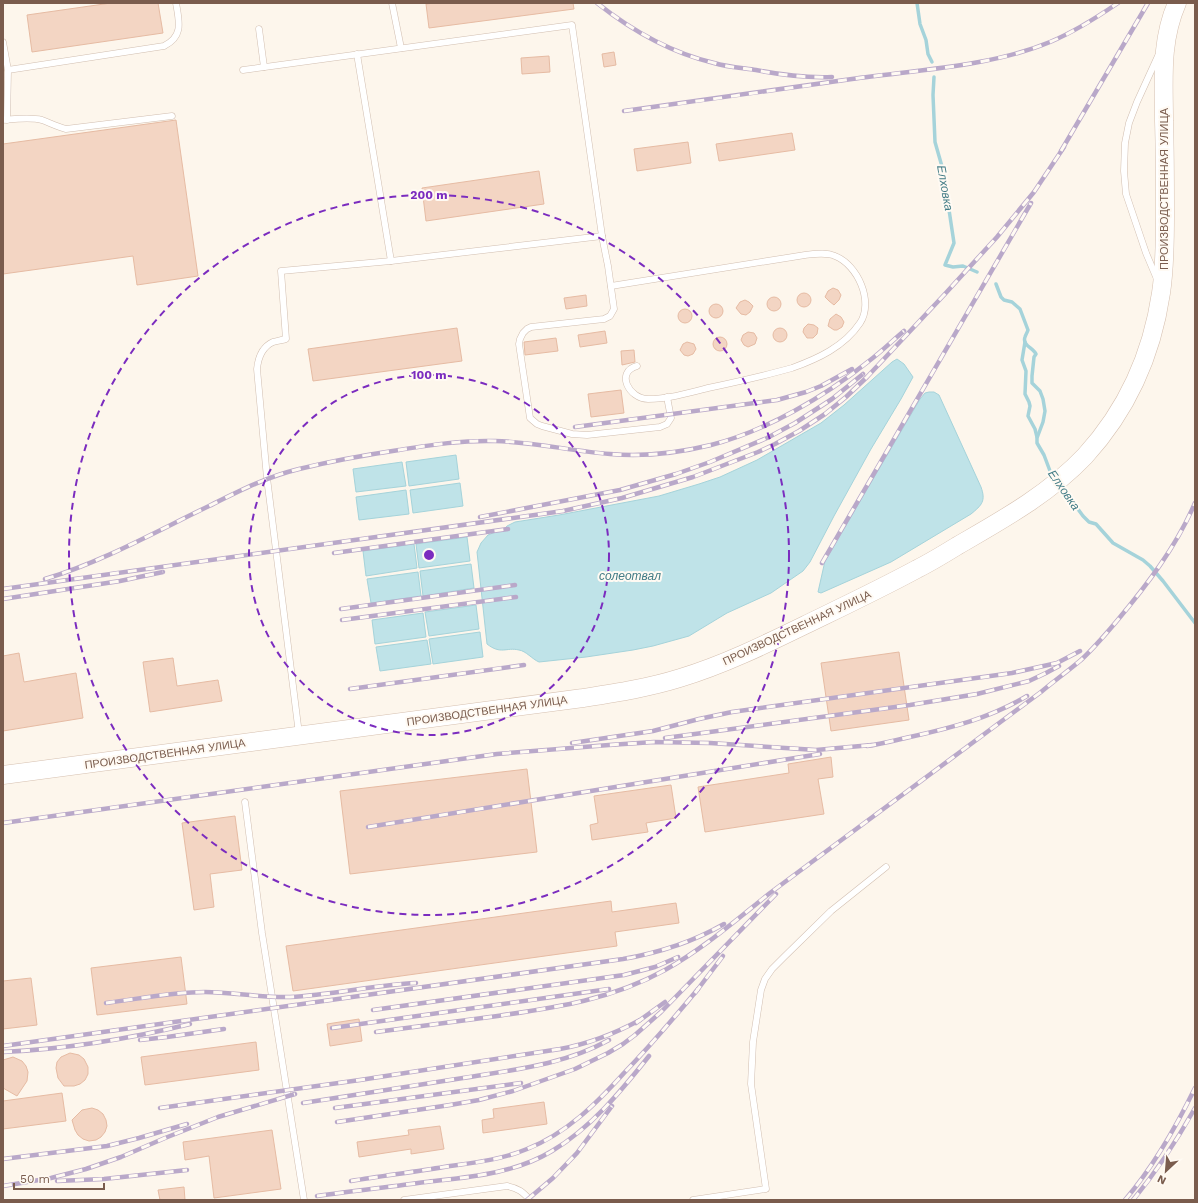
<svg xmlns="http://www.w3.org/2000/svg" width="1198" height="1203" viewBox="0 0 1198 1203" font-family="'Work Sans',sans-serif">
  <rect width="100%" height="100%" fill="#fdf6ec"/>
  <!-- water -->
  <g fill="#bfe3e8" stroke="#a5d3da">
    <path d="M897,359L904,364L913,377L901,399L871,449L834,516L810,562L803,571L771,593L727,613L689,636L653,646L633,650L586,657L539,662C532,659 526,651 519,650C506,647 501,655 487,644L477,552L481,543L488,535L505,528L507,526L515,522L559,515L659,496L699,484L720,477L757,460L821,423L844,405L892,362Z"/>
    <path d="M929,392H934L939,395L981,487C986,501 982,505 971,514L891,562L821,593L818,592L825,561L920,399L925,393Z"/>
    <polygon points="456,455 459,479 409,486 406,462"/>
    <polygon points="402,462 406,486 356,492 353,469"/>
    <polygon points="460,483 463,506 413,513 410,490"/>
    <polygon points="406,490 409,514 359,520 356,497"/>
    <polygon points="467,537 470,561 419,568 416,544"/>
    <polygon points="414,544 417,568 366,576 363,551"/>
    <polygon points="471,564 474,588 423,596 420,571"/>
    <polygon points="418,572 421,596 371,603 367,579"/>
    <polygon points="476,605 479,629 429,636 425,612"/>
    <polygon points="423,613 426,637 375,644 372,620"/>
    <polygon points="480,632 483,657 433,664 429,639"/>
    <polygon points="427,640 431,664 380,671 376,647"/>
  </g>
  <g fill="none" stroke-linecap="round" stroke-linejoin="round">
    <!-- stream -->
    <g stroke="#a5d3da" stroke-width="3.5">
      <polyline points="917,3 920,24 926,40 928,54 932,62"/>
      <polyline points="934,77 933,95 935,142 943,170 954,243 945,265 953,267 963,266 977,272"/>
      <path d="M996,284L1001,297L1004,300L1012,302L1020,309L1028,330C1027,333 1026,334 1025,337C1022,345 1033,348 1036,354L1034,357L1032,376V383L1040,391L1043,399L1045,411L1043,422L1037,438V443L1044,455L1050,471L1055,478"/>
      <polyline points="1025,342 1022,360 1026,371 1025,394 1029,402 1030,406 1028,416 1035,429 1037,437"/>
      <polyline points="1061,486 1083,516 1089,522 1096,524 1113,543 1143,560 1150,566 1163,581 1195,623"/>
    </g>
  </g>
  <!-- building -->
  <g fill="#f3d5c3" stroke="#e6bba3">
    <polygon points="111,3 158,3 163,33 32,52 27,15"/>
    <polygon points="435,3 573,3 574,9 429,28 426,4"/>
    <polygon points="614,52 616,65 604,67 602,54"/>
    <polygon points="549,56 550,72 522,74 521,58"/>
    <polygon points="176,120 198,276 137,285 133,256 3,274 3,144"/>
    <polygon points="792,133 795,150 719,161 716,144"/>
    <polygon points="688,142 691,163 637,171 634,149"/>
    <polygon points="539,171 544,204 426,221 422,188"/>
    <polygon points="833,288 838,290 841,295 839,300 834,305 829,301 825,297 828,291"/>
    <circle cx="804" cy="300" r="7"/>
    <polygon points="586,295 587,306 566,309 564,298"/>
    <circle cx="774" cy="304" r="7"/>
    <polygon points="745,300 749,302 753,306 750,312 746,315 741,314 736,308 740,302"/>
    <circle cx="716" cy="311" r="7"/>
    <circle cx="685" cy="316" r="7"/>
    <polygon points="836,314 841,317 844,322 842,327 837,330 834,330 828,326 830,319"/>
    <polygon points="808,324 814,325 818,328 817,334 813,338 807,338 803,332 804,328"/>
    <circle cx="780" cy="335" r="7"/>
    <polygon points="457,328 462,361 313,381 308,349"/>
    <polygon points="605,331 607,343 580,347 578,335"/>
    <polygon points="748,332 754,333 757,338 755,344 748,347 744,345 741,340 743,335"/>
    <circle cx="720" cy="344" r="7"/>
    <polygon points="556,338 558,351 525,355 524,342"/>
    <polygon points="687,342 694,344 696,349 693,354 688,356 684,355 680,350 683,344"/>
    <polygon points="634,350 635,362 622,365 621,351"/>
    <polygon points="621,390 624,413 591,417 588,394"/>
    <polygon points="899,652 909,720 831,731 821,663"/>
    <polygon points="19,653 24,682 76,673 83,718 3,731 3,656"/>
    <polygon points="173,658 177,686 218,680 222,701 150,712 143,662"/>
    <polygon points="831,757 833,777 818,779 824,814 705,832 698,787 789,773 788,764"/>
    <polygon points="527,769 537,852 350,874 340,791"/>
    <polygon points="671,785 676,818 646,823 648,832 592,840 590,825 598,823 594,796"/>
    <polygon points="235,816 242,870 210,874 214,907 194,910 182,823"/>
    <polygon points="611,901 612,912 676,903 679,923 615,932 617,946 293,991 286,946"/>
    <polygon points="181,957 187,1004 97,1015 91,968"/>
    <polygon points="31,978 37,1025 3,1029 3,981"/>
    <polygon points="359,1019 362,1041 330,1046 327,1024"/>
    <polygon points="256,1042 259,1070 145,1085 141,1057"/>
    <polygon points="70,1053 79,1055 84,1059 88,1067 88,1074 85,1080 80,1084 74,1086 64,1086 58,1078 56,1068 57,1062 61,1057"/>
    <polygon points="13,1057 22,1061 26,1066 28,1072 27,1081 17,1096 3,1088 3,1060"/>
    <polygon points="62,1093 66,1121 3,1129 3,1101"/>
    <polygon points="544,1102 547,1124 483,1133 482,1120 494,1118 493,1109"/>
    <polygon points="92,1108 98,1110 103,1114 106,1120 107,1126 105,1132 101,1137 96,1140 89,1141 83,1139 78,1135 75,1130 72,1120 82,1110"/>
    <polygon points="440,1126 444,1149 411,1154 411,1149 359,1157 357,1142 409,1135 408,1130"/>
    <polygon points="272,1130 281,1189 214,1198 209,1156 185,1160 183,1142"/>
    <polygon points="184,1187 185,1200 160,1200 158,1190"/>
  </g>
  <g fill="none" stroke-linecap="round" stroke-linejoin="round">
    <defs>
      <g id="service">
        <polyline points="392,3 401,48"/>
        <polyline points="259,29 264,67"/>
        <polyline points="3,42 8,70 7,120"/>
        <polyline points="357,54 391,261"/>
        <path d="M8,70L164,46C184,36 179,21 176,3"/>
        <polyline points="243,70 572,25 602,236 608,266 614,309 610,316 604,319 531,327 527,329 523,333 520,339 519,344 530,418 537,424 542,426 572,434 587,435 660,427 667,424 671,418 667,397"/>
        <path d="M3,120C15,119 30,117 42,120C50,123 58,127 66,129L172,116"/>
        <polyline points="1157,279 1146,253 1126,194 1124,171 1125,143 1129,123 1137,102 1158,56"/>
        <path d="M611,286L805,255C815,254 826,252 835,256C858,265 874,302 860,323C844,347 817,359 792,368C764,376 736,382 708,388C689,393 668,399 648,399C629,399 615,372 637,366"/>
        <path d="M299,734L267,478L257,369C258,359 262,347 273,342C277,341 282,340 286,339L281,271L391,261L602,236"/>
        <polyline points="245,802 262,933 304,1200"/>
        <path d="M404,1200L507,1186C518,1188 523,1192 530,1200"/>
        <polyline points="693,1200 766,1189 751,1084 753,1042 761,990 765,979 772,969 784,957 831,911 886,867"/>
      </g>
      <path id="secondary" d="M3,775L583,698C615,693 648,688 680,678C723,665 764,645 805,625C842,607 880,589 917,569C931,562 944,554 957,546C1002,520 1049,494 1085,456C1127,410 1152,354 1161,293C1165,267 1165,241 1165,215C1165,184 1165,152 1164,121C1164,80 1160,42 1177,3"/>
    </defs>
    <!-- service casing -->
    <use href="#service" stroke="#d1beb0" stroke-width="7"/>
    <!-- secondary casing -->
    <use href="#secondary" stroke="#d6c0b0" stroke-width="19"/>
    <!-- service -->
    <use href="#service" stroke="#fff" stroke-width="6"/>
    <!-- secondary -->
    <use href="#secondary" stroke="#fff" stroke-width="18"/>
    <defs>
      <g id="rail">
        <path d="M597,3C631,30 672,53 714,63C727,67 742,68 756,70C781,75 806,78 832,77"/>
        <path d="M624,111C700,101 776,90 852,79C915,70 990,67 1050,42C1074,32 1096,18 1118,3"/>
        <polyline points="1061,151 1148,3"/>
        <polyline points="575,427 777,400 806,392 821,386 852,369"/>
        <polyline points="480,517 620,490 676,474 710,462 767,438 795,423 832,399 863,374"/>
        <polyline points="334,553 508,529"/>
        <polyline points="822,563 1031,203"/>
        <path d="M45,579C102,562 155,532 209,506C239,491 266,477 299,469C332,461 365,455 399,450C431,445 462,440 495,441C534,442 571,451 610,454C643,457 678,453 711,445C766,431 824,397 869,361C881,352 892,341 904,331"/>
        <polyline points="3,589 563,511 622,498 693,477 758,452 775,444 799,431 825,414 846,397 867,377 944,295 997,237 1034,192 1064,147"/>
        <polyline points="3,599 120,581 163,572"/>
        <polyline points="341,609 515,585"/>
        <polyline points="342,620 516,597"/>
        <polyline points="350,689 524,665"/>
        <polyline points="665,738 910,705 977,694 1029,681 1046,673 1059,666"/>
        <polyline points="572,743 653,731 699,719 732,712 1012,673 1057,663 1080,651"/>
        <path d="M867,746C882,744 896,740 910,737C951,728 990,718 1027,696"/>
        <polyline points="3,823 497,754 609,745 654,742 710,743 816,750 872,745"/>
        <polyline points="368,827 820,754"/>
        <polyline points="695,993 723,956"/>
        <path d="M106,1003C138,999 172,992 205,992C233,992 261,998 290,997C332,995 374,985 416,983"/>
        <polyline points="373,1010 624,975 655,967 678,957"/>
        <polyline points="636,1023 665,1002"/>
        <polyline points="332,1028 609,989"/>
        <path d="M376,1032C414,1027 452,1022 490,1017C552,1008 609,1001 665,970C703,949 736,920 770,893L1041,692C1054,681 1068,671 1081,660C1094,648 1105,635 1116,622C1147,585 1176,547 1195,503"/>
        <polyline points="140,1040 167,1037 224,1029"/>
        <path d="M3,1046L623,959C658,953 693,942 724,924"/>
        <path d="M3,1052C66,1049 129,1039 190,1024"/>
        <path d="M303,1103C356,1095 409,1086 463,1078C512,1070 564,1065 609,1040"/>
        <path d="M160,1108L360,1080L560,1049C588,1044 614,1034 640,1020"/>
        <polyline points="335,1108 521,1083"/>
        <polyline points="337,1122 450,1105 479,1100 513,1091 575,1069 608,1053 623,1044 635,1035 661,1012 776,894"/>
        <polyline points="3,1159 107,1146 139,1138 187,1124"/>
        <polyline points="57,1181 104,1179 187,1170"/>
        <path d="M351,1181C382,1176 413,1172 444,1167C472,1163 501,1160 527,1149C567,1133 596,1104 624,1073C650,1046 674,1018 698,989"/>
        <polyline points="3,1186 51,1178 86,1169 121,1157 165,1138 218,1117 295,1094"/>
        <path d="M317,1196C353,1191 389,1187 426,1182C469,1177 514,1174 552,1151C591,1128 621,1091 649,1056"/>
        <polyline points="527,1200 553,1178 577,1153 612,1106"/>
        <path d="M1125,1200C1153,1167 1176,1127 1195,1088"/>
        <path d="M1133,1200C1157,1171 1177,1140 1195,1108"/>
      </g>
    </defs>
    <!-- rail casing -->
    <use href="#rail" stroke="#b9a8c9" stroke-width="4.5"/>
    <!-- rail -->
    <use href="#rail" stroke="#fffaf3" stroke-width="3" stroke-dasharray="9" stroke-linecap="butt"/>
  </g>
  <!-- distance rings -->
  <g fill="none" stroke="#7b2cbf" stroke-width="2" stroke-dasharray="7 5">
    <circle cx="429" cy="555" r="180"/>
    <circle cx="429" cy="555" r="360"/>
  </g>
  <g text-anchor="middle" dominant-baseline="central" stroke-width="4" stroke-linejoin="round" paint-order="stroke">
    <!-- street labels -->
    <g font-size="11" fill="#7a5c4d" stroke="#fffaf3">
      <text transform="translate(1164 189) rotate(-90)">ПРОИЗВОДСТВЕННАЯ УЛИЦА</text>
      <text transform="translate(797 628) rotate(-25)">ПРОИЗВОДСТВЕННАЯ УЛИЦА</text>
      <text transform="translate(487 711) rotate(-8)">ПРОИЗВОДСТВЕННАЯ УЛИЦА</text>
      <text transform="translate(165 754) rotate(-8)">ПРОИЗВОДСТВЕННАЯ УЛИЦА</text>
    </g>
    <!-- water labels -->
    <g font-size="12" font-style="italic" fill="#437c86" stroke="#fffaf3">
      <text transform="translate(945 188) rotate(80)">Елховка</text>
      <text transform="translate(1064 490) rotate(55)">Елховка</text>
      <text x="630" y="576">солеотвал</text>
    </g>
  </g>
  <circle cx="429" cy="555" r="6" fill="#7b2cbf" stroke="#fffaf3" stroke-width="2"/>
  <g font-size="12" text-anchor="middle" font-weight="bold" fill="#7b2cbf" stroke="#fffaf3" stroke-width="4" stroke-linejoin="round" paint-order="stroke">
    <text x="429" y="199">200 m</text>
    <text x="429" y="379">100 m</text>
  </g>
  <!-- border -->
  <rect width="1198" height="1203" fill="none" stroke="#7a5c4d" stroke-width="8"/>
  <!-- north arrow -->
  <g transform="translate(1166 1171) rotate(206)" stroke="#fffaf3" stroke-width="3" paint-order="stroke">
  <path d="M0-3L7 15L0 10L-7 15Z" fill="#7a5c4d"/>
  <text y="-6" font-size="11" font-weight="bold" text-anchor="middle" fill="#7a5c4d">N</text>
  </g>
  <!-- scale -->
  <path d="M14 1183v6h90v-6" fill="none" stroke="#7a5c4d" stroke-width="2"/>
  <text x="20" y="1183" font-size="12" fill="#7a5c4d" stroke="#fffaf3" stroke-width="3" paint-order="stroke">50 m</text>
</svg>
